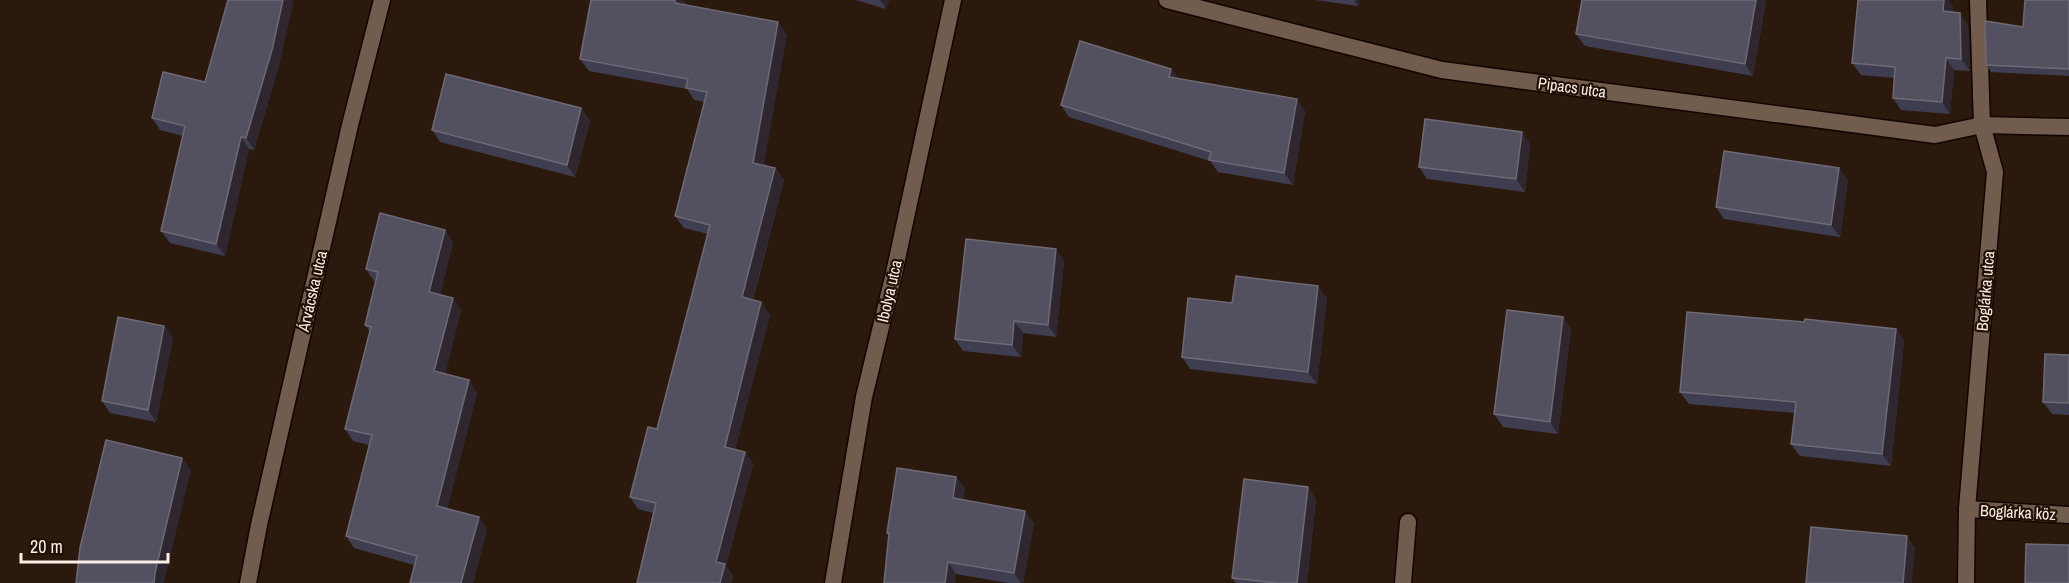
<svg xmlns="http://www.w3.org/2000/svg" width="2069" height="583" viewBox="0 0 2069 583" font-family="'Archivo Narrow',sans-serif">
  <rect width="100%" height="100%" fill="#2b190d"/>
  <g fill="none" stroke-linecap="round" stroke-linejoin="round">
    <defs>
      <g id="minor">
        <polyline points="1167,0 1442,70 1935,135 1982,125 2069,127"/>
        <polyline points="1967,509 2069,515"/>
        <polyline points="248,583 259,525 350,125 382,0"/>
        <polyline points="833,583 864,397 894,273 953,0"/>
        <polyline points="1403,583 1408,522"/>
        <polyline points="1966,583 1967,509 1995,172 1982,125 1978,0"/>
      </g>
    </defs>
    <!-- minor casing -->
    <use href="#minor" stroke="#120400" stroke-width="19"/>
    <!-- minor -->
    <use href="#minor" stroke="#725c4e" stroke-width="16"/>
  </g>
  <!-- wall -->
  <g fill="#3f3e50">
    <polygon points="591,0 683,0 685,3 685,5 787,34 763,165 775,168 784,180 753,300 761,302 770,315 735,449 745,452 753,464 726,566 733,576 731,583 637,583 653,513 638,509 630,497 657,429 708,234 684,228 675,216 704,102 694,100 687,89 589,71 580,59"/>
    <polygon points="856,0 889,0 886,9"/>
    <polygon points="1315,0 1359,0 1358,6"/>
    <polygon points="1582,0 1766,0 1753,76 1585,46 1576,34"/>
    <polygon points="1858,0 1948,0 1953,7 1953,12 1968,25 1970,71 1954,70 1950,114 1901,110 1893,98 1894,78 1861,75 1852,63"/>
    <polygon points="2069,0 2069,76 1991,72 1986,65 2023,27"/>
    <polygon points="280,62 254,150 249,149 225,256 170,243 161,231 183,136 160,130 152,118 205,82"/>
    <polygon points="1171,69 1178,78 1305,111 1293,185 1218,172 1210,161 1069,117 1061,105"/>
    <polygon points="581,108 590,121 575,177 440,142 432,130"/>
    <polygon points="1530,144 1525,192 1427,179 1419,167"/>
    <polygon points="1848,180 1840,237 1724,219 1716,207"/>
    <polygon points="453,242 440,294 461,310 445,374 477,393 447,509 487,529 473,583 410,583 414,565 354,548 346,536 369,445 353,441 345,429 370,332 365,325 376,282 374,281 366,269"/>
    <polygon points="1064,261 1056,337 1023,333 1021,357 963,351 955,339"/>
    <polygon points="1327,298 1317,384 1190,369 1182,357 1232,303"/>
    <polygon points="1563,317 1571,329 1558,434 1503,427 1494,414"/>
    <polygon points="1804,322 1896,329 1904,341 1891,466 1800,456 1791,444 1795,413 1689,404 1680,392"/>
    <polygon points="164,326 173,338 156,422 110,413 102,401"/>
    <polygon points="2069,355 2069,415 2052,414 2043,402"/>
    <polygon points="956,477 965,489 963,500 1034,523 1023,583 1008,583 956,574 889,536 887,533"/>
    <polygon points="1316,499 1307,583 1236,583 1232,578"/>
  </g>
  <!-- shaded-wall -->
  <g fill="#2f272f">
    <polygon points="283,0 294,0 280,62 254,150 246,138"/>
    <polygon points="675,0 683,0 685,3 683,15 675,3"/>
    <polygon points="880,0 889,0 886,9"/>
    <polygon points="1354,0 1359,0 1358,6"/>
    <polygon points="1756,0 1766,0 1753,76 1745,64"/>
    <polygon points="1940,0 1948,0 1953,7 1952,23 1943,11"/>
    <polygon points="1960,13 1968,25 1970,71 1961,59"/>
    <polygon points="778,22 787,34 762,175 753,163"/>
    <polygon points="1946,58 1954,70 1950,114 1942,102"/>
    <polygon points="1171,69 1180,81 1169,77"/>
    <polygon points="1297,99 1305,111 1293,185 1284,173"/>
    <polygon points="581,108 590,121 575,177 567,165"/>
    <polygon points="1522,132 1530,144 1525,192 1516,179"/>
    <polygon points="241,137 249,149 225,256 216,244"/>
    <polygon points="775,168 784,180 750,309 742,297"/>
    <polygon points="1839,168 1848,180 1840,237 1831,225"/>
    <polygon points="445,230 453,242 438,304 429,292"/>
    <polygon points="1056,249 1064,261 1056,337 1048,325"/>
    <polygon points="1318,286 1327,298 1317,384 1308,372"/>
    <polygon points="453,298 461,310 443,383 434,371"/>
    <polygon points="761,302 770,315 733,459 725,447"/>
    <polygon points="1563,317 1571,329 1558,434 1550,422"/>
    <polygon points="1014,321 1023,333 1021,357 1012,345"/>
    <polygon points="164,326 173,338 156,422 148,410"/>
    <polygon points="1896,329 1904,341 1891,466 1882,454"/>
    <polygon points="469,380 477,393 445,518 437,506"/>
    <polygon points="745,452 753,464 726,566 733,576 731,583 720,583 716,562"/>
    <polygon points="182,458 191,470 164,583 154,583 155,573"/>
    <polygon points="956,477 965,489 961,510 953,498"/>
    <polygon points="1308,487 1316,499 1307,583 1297,583"/>
    <polygon points="1025,511 1034,523 1023,583 1021,583 1014,573"/>
    <polygon points="479,517 487,529 473,583 461,583"/>
    <polygon points="1907,536 1915,548 1912,583 1903,583"/>
    <polygon points="948,562 956,574 955,583 945,583"/>
  </g>
  <!-- building -->
  <g fill="#535160" stroke="#6e6a75" stroke-width="1.5">
    <polygon points="228,0 283,0 272,50 246,138 241,137 216,244 161,231 185,126 152,118 163,72 205,82"/>
    <polygon points="591,0 675,0 675,3 778,22 753,163 775,168 742,297 761,302 725,447 745,452 716,562 725,564 720,583 637,583 656,503 630,497 648,427 657,429 710,225 675,216 707,92 686,88 688,79 580,59"/>
    <polygon points="1582,0 1756,0 1745,64 1576,34"/>
    <polygon points="1858,0 1944,0 1943,11 1960,13 1961,59 1946,58 1942,102 1893,98 1895,67 1852,63"/>
    <polygon points="2025,0 2069,0 2069,69 1986,65 1985,21 2023,27"/>
    <polygon points="1080,41 1171,69 1169,77 1297,99 1284,173 1209,160 1211,152 1061,105"/>
    <polygon points="446,74 581,108 567,165 432,130"/>
    <polygon points="1425,119 1522,132 1516,179 1419,167"/>
    <polygon points="1724,151 1839,168 1831,225 1716,207"/>
    <polygon points="380,213 445,230 429,292 453,298 434,371 469,380 437,506 479,517 461,583 410,583 417,556 346,536 372,435 345,429 371,327 365,325 378,272 366,269"/>
    <polygon points="966,239 1056,249 1048,325 1014,321 1012,345 955,339"/>
    <polygon points="1236,276 1318,286 1308,372 1182,357 1188,298 1232,303"/>
    <polygon points="1507,310 1563,317 1550,422 1494,414"/>
    <polygon points="1687,312 1804,322 1805,319 1896,329 1882,454 1791,444 1796,402 1680,392"/>
    <polygon points="118,317 164,326 148,410 102,401"/>
    <polygon points="2045,354 2069,355 2069,403 2043,402"/>
    <polygon points="106,440 182,458 155,573 154,583 76,583 80,548"/>
    <polygon points="897,468 956,477 953,498 1025,511 1014,573 948,562 945,583 884,583 889,533 887,533"/>
    <polygon points="1244,479 1308,487 1297,583 1277,583 1232,578"/>
    <polygon points="1811,527 1907,536 1903,583 1806,583"/>
    <polygon points="2026,544 2069,545 2069,583 2025,583"/>
  </g>
  <g text-anchor="middle" dominant-baseline="central" stroke-width="4.5" stroke-linejoin="round" paint-order="stroke">
    <!-- street labels -->
    <g font-size="16" fill="#fbeee6" stroke="#211005">
      <text transform="translate(1572 87) rotate(8)">Pipacs utca</text>
      <text transform="translate(312 291) rotate(-77)">Árvácska utca</text>
      <text transform="translate(889 291) rotate(-77)">Ibolya utca</text>
      <text transform="translate(1985 291) rotate(-85)">Boglárka utca</text>
      <text transform="translate(2018 512) rotate(3)">Boglárka köz</text>
    </g>
  </g>
  <!-- scale -->
  <path d="M21 553v9h147v-9" fill="none" stroke="#fbeee6" stroke-width="3"/>
  <text x="30" y="553" font-size="18" fill="#fbeee6" stroke="#211005" stroke-width="4.5" paint-order="stroke">20 m</text>
</svg>
